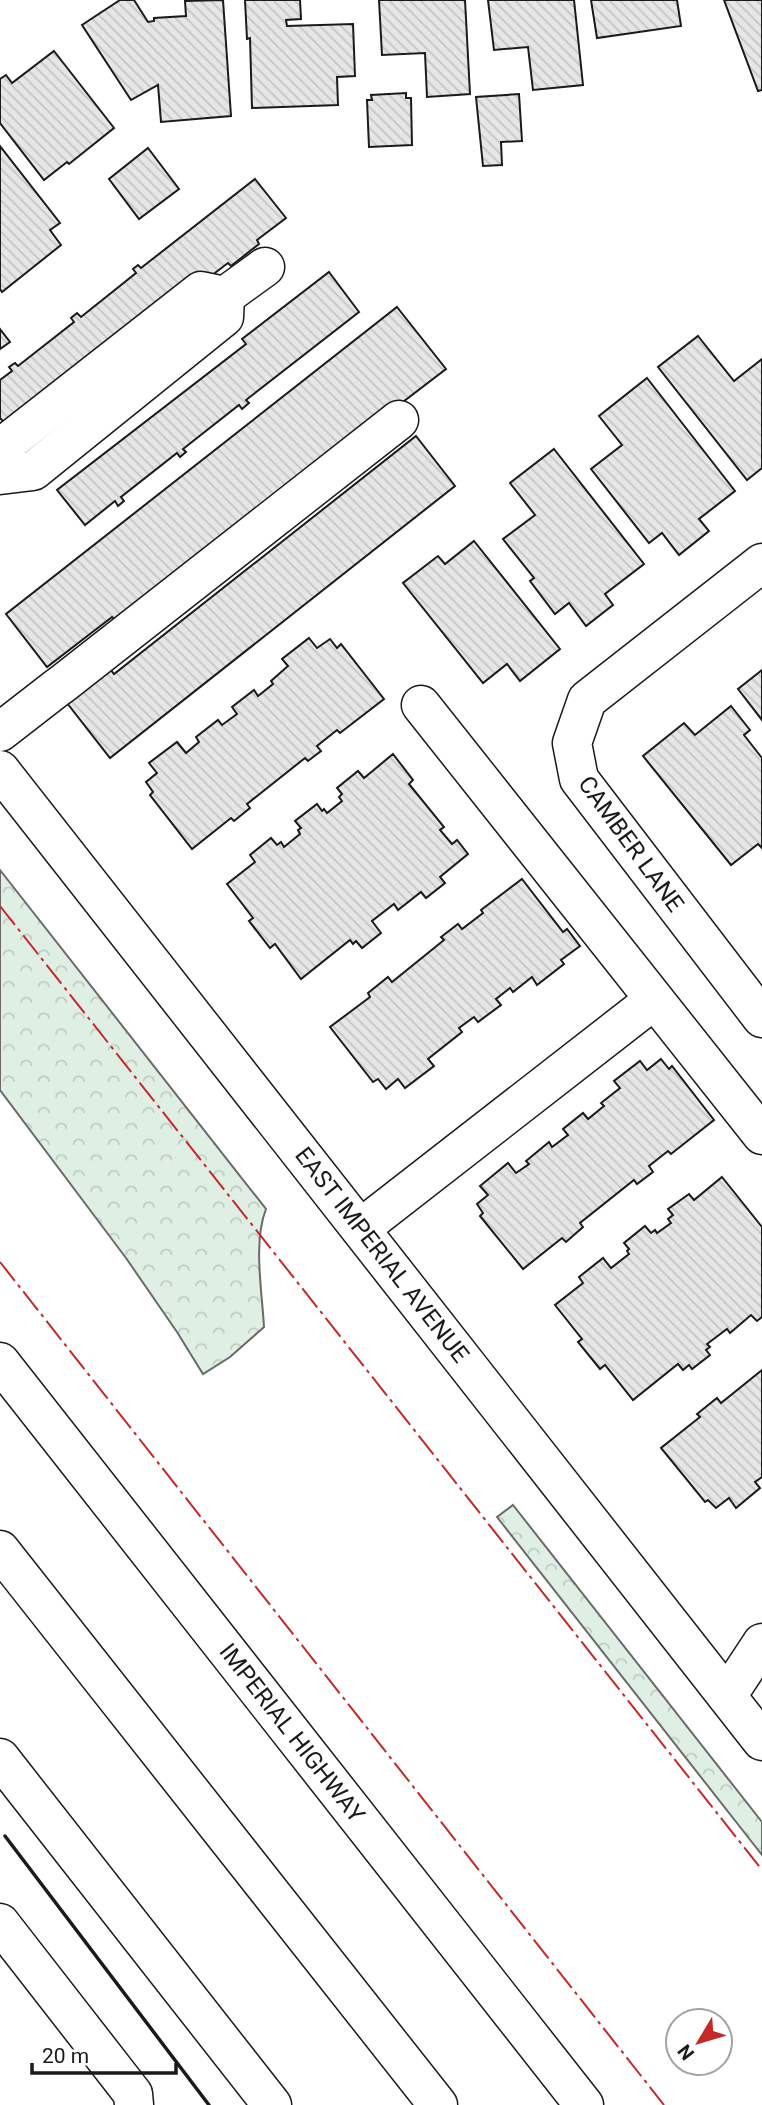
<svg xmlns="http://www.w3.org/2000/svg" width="762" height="2105" viewBox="0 0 762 2105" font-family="Roboto,sans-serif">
  <defs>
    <pattern id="park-crowns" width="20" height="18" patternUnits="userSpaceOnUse" patternTransform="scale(1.75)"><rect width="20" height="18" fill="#e0efe3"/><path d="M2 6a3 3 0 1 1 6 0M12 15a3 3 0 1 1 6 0" fill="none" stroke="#c0ccc2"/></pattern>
    <pattern id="building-back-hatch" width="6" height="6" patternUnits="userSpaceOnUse" patternTransform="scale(1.75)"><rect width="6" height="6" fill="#e6e6e6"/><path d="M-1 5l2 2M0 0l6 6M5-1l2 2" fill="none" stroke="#c5c5c5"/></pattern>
  </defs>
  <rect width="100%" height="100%" fill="#fff"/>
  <!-- park -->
  <g fill="url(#park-crowns)" stroke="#6a6a6a" stroke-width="2">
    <path d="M0,870L266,1209C253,1242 262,1291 264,1327L230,1357L203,1374L177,1332L126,1258L0,1090Z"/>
    <polygon points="513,1505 762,1822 762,1855 497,1517"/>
  </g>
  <!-- building -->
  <g fill="url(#building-back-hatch)" stroke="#1a1a1a" stroke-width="2">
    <polygon points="120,0 134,0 148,22 154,21 154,18 186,16 185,1 223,0 231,116 161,122 158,85 131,100 82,25"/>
    <polygon points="245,0 300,0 301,19 286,20 287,26 353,24 355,76 337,77 338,105 252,108 250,38 247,39"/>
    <polygon points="379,0 465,0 470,94 427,97 425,53 382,55"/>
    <polygon points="488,0 574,0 583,85 533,90 528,47 494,50"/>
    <polygon points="591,0 677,0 681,26 597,38"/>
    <polygon points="724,0 762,0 762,90 758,91"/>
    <polygon points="54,51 114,128 69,164 67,162 44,180 0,123 0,79 6,75 12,83"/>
    <polygon points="406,93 406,98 411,98 412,145 369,147 367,100 372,100 371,95"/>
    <polygon points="519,94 522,141 501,142 502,165 483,166 476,97"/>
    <polygon points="0,146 60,223 50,230 61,245 2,292 0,289"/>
    <polygon points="148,148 179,189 139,219 109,179"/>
    <polygon points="255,179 286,218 257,240 259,244 231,266 228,263 10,429 0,418 0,380 12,371 9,367 15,363 18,366 74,322 71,318 77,313 81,317 136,273 133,269 138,265 141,268"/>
    <polygon points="329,272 359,312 246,400 249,403 242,409 239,405 183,449 186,452 180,457 177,453 121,497 124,501 118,506 115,501 85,525 57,490 246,344 242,339"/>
    <polygon points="397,307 446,369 116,621 112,617 47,667 6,614"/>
    <polygon points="0,329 10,342 0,349"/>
    <polygon points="698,336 734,381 762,359 762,468 747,480 658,367"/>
    <polygon points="647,378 735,491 699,519 709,531 679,555 662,533 649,543 591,469 622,445 599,416"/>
    <polygon points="416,436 455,486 110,758 67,703 110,669 114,674"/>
    <polygon points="554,449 644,564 605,594 613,605 586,626 569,603 555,614 530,581 534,578 503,539 535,515 510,483"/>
    <polygon points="474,541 560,649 520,681 507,664 483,683 403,583 438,556 445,564"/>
    <polygon points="309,638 317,648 330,639 337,648 341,644 384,699 340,733 337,730 317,746 321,751 308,761 305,758 247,804 250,808 234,821 231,818 192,849 150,795 153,792 146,782 157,773 149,763 177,742 186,753 199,742 196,737 218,720 222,725 237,714 232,707 254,690 258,696 273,684 271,681 288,666 282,659"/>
    <polygon points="762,670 762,720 738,689"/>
    <polygon points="731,706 750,730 744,735 762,758 762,848 758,844 731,865 643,756 684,723 695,735"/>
    <polygon points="393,754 413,780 409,784 444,827 440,830 452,844 457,840 468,854 440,877 445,883 426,898 421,892 398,910 394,904 372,921 381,933 362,948 356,941 353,944 350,940 301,979 275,944 270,948 249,921 253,918 227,884 255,862 250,855 271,838 277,845 281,842 284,847 300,834 298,830 301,828 295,821 317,804 322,811 324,809 327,813 342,801 339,797 342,794 337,788 358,771 364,778"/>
    <polygon points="522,879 563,932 567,929 580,946 561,960 564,964 537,985 532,977 513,992 510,988 496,999 501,1005 478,1022 474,1017 459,1028 462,1032 428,1059 434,1066 405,1088 398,1079 386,1089 378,1079 373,1082 330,1027 370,997 368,993 388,977 392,982 444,940 441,937 458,924 462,929 483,913 481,910"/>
    <polygon points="661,1059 669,1069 672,1066 714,1120 671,1154 668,1151 649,1166 653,1172 637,1184 634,1180 580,1223 583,1227 566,1242 562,1238 523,1269 480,1216 483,1213 477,1204 488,1195 480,1186 508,1163 516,1173 529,1164 526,1161 549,1142 552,1147 568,1135 563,1129 583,1113 588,1119 604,1106 601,1103 620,1088 614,1081 640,1061 647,1070"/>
    <polygon points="722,1177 762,1227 762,1317 757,1321 751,1315 730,1333 727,1329 707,1344 710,1347 706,1350 710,1355 692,1369 689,1365 683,1370 678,1364 633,1400 605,1365 600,1369 578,1342 582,1339 555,1305 583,1283 579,1277 603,1258 611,1268 629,1254 627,1251 629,1249 624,1243 645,1226 651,1233 655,1230 657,1233 671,1223 668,1219 673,1215 668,1209 689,1194 694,1200"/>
    <polygon points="762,1370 762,1477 755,1482 760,1488 736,1508 729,1498 716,1508 708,1500 705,1502 661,1448 700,1417 697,1414 717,1398 721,1403"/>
  </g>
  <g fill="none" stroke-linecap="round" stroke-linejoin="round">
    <defs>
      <g id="minor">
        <polyline points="0,465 3,446 201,291 225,296 265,267"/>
        <polyline points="0,475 33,471 224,317 225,296"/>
        <polyline points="762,563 587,700 572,743 579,779 762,1018"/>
        <polyline points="61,685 399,420"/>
        <polyline points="421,705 762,1135"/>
        <polyline points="0,732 58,687"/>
        <polyline points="0,770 762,1741"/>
        <polyline points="361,1228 654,1000"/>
        <polyline points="727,1696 762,1643"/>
        <polyline points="0,1758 272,2105"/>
        <polyline points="0,1923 133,2094 134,2105"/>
      </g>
      <g id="major">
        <polyline points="0,1362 584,2105"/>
        <polyline points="0,1550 438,2105"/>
      </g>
    </defs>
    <!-- minor casing -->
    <use href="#minor" stroke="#1a1a1a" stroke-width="41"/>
    <!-- major casing -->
    <use href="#major" stroke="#1a1a1a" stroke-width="41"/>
    <!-- minor -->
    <use href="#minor" stroke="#fff" stroke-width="38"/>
    <!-- major -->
    <use href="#major" stroke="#fff" stroke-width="38"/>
    <!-- wall -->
    <polyline stroke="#1a1a1a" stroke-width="3.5" points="5,1836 209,2105"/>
    <!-- power -->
    <g stroke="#c62828" stroke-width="2" stroke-dasharray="24 5 3.5 5" stroke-linecap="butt">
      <polyline points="0,906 762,1870"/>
      <polyline points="0,1262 664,2105"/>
    </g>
  </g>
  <g text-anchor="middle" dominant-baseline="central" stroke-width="5" stroke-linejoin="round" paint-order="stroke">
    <!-- street labels -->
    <g font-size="24" fill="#1a1a1a" stroke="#fff">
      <text transform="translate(631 844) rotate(54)">CAMBER LANE</text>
      <text transform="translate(382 1255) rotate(52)">EAST IMPERIAL AVENUE</text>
      <text transform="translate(292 1733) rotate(52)">IMPERIAL HIGHWAY</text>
    </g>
  </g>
  <!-- north arrow -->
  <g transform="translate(699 2042) rotate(232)"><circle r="33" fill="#ffffff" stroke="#a3a3a3" stroke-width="2"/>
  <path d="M0-5L12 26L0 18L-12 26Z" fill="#c62828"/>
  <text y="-10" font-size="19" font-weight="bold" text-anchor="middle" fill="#1a1a1a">N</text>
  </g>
  <!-- scale -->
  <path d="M32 2063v10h144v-10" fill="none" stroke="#1a1a1a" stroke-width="3.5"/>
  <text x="42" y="2063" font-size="21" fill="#1a1a1a" stroke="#ffffff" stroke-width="5" paint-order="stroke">20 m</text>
</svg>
